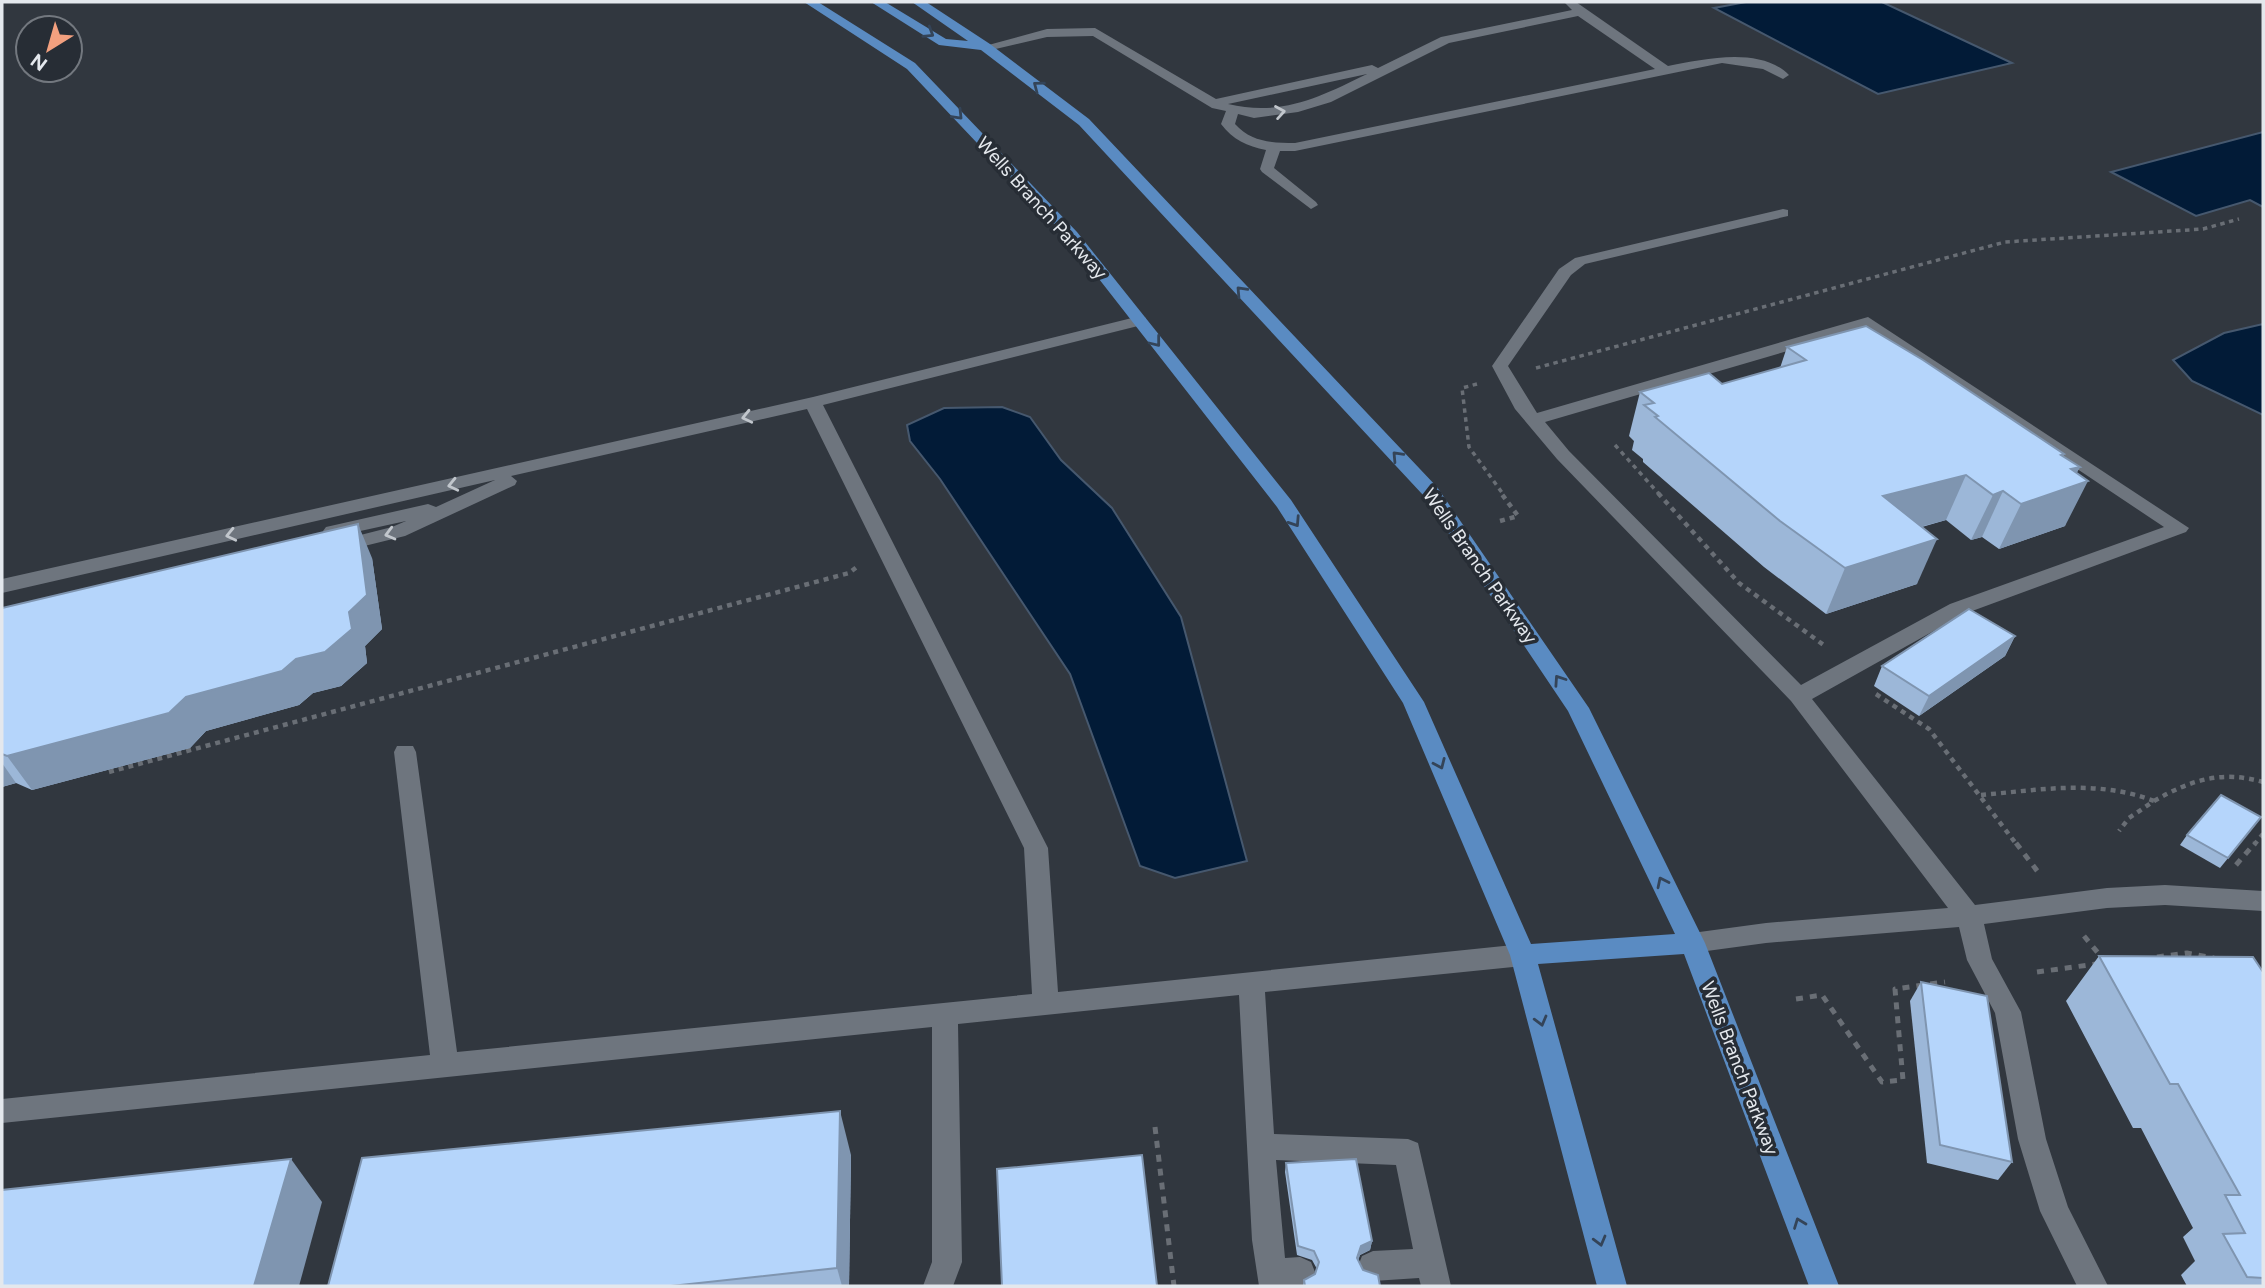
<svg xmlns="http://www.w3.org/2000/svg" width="2265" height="1288" viewBox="0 0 2265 1288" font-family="Figtree,sans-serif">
  <rect width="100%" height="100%" fill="#31373f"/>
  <!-- water -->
  <g fill="#021b37" stroke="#46586e" stroke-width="2">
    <polygon points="1746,2 1882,2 2012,63 1878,94 1714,8"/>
    <polygon points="2263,132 2263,207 2250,200 2196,216 2111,172"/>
    <polygon points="2263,324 2263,415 2192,381 2173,360 2224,333"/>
    <polygon points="1002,407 1030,417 1061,460 1112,508 1181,617 1247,861 1175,878 1140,866 1070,674 940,479 910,441 907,425 944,408"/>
  </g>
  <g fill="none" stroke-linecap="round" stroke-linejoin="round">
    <!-- path-far2 -->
    <g stroke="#696e75" stroke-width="3.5" stroke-dasharray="4.5 4.5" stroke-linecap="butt">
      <polyline points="1536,368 2005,242 2203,229 2239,219"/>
      <polyline points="1477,384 1462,388 1469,447 1503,494"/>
      <polyline points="1615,445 1659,494"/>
    </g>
    <!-- path-far1 -->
    <g stroke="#696e75" stroke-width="4.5" stroke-dasharray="5 5" stroke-linecap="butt">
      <polyline points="1658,493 1739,583 1825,646"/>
      <polyline points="1500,521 1518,516 1501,493"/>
      <polyline points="1876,694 1929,729 2017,845"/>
      <polyline points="109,772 849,573 858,566"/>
      <path d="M1981,795C2040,790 2097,779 2154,801L2129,818L2119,831"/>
      <path d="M2154,801C2191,780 2221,770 2263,782"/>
      <polyline points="2254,845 2263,834"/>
    </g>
    <!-- path -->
    <g stroke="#696e75" stroke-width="5" stroke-dasharray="7 7" stroke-linecap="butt">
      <polyline points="2016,843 2038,872"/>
      <polyline points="2236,865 2255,843"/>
      <polyline points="2084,936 2103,959"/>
      <polyline points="2157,957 2187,953 2214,958"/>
      <polyline points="2037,972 2096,964"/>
      <polyline points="1796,999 1822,995 1882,1082 1903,1080 1895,989 1945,982"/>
      <polyline points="1155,1127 1174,1286"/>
    </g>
    <!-- minor -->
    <g fill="#6e757e" fill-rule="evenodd">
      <path d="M1564,2H1576L1668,66C1704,59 1760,46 1789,75L1783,79L1763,69L1722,63L1295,151H1280L1274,168L1316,202L1318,205L1311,209L1262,172L1260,169L1266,150C1247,146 1233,140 1221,124L1226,111L1212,108L1093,36L1047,37L987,51L981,47L1047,29L1095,28L1216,99L1372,65L1378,68L1441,37L1572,10ZM1578,16L1655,69L1295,143C1272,143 1251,142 1235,124L1238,114L1254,118L1298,112L1331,102L1449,43ZM1367,74C1320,97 1281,117 1228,104Z"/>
      <path d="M1783,209L1788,210V216L1585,264L1571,275L1508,366L1537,413L1868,317L2189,528L2186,532L1964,614L1812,699L1975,905L2107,888L2165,885L2263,891V911L2165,905L2107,908L1984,924L1992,959L2021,1012L2046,1139L2068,1207L2108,1286H2077L2040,1211L2018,1139L1995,1013L1967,960L1959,927L1766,943L1692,953L1683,950L1679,943L1683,936L1692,933L1766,923L1948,908L1791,701L1557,459L1515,409L1492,366L1559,269L1575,258ZM1866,328L2164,527L1950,604L1801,685L1569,451L1545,422Z"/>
      <polygon points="1140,316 1146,318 1146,324 823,405 1048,848 1058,992 1523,944 1532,948 1536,955 1532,962 1523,966 1265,992 1274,1134 1408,1139 1418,1143 1451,1286 1421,1286 1419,1278 1373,1281 1362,1276 1358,1266 1362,1256 1373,1251 1413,1249 1396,1165 1276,1160 1285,1258 1300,1257 1311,1262 1315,1272 1311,1282 1301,1286 1259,1286 1252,1240 1239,995 958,1024 962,1262 953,1286 923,1286 932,1262 932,1027 2,1123 2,1099 430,1055 394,752 397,746 413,746 416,752 457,1052 1032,994 1024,848 807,409 511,476 517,481 515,485 405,536 336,553 329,551 326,547 329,543 392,527 406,521 333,537 323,531 326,527 428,504 436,507 495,480 2,593 2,579 813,397"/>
    </g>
    <!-- major -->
    <polygon fill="#5a8bc2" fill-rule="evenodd" points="804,2 818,2 915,63 1077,232 1291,500 1424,702 1531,944 1675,934 1568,711 1423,495 1079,125 981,50 939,45 871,2 885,2 946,39 968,41 912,2 926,2 990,44 1089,119 1437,487 1589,708 1705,943 1839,1286 1809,1286 1684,954 1538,964 1627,1286 1597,1286 1510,955 1403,703 1277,507 1067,238 907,69"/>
  </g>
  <!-- wall -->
  <g fill="#9cb7d8">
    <polygon points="1787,347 2064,454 2063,456 2080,467 2076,473 2065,526 1999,549 1982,537 1971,540 1946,520 1922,527 1917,584 1826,614 1764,567 1643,462 1643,459 1632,450 1634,441 1629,436 1640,392 1722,384 1780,368"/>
    <polygon points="372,558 382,629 365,646 367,663 341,686 313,693 299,705 206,731 190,748 32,790 16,783 2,787 2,608"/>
    <polygon points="2015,636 2005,656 1919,716 1874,686 1882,666"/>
    <polygon points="2254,826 2220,868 2180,845 2187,835"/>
    <polygon points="2099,956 2263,972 2263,1286 2187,1286 2181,1275 2195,1261 2183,1237 2193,1228 2141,1128 2133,1128 2066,1001"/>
    <polygon points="1921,982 2012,1162 1998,1180 1927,1163 1910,1001"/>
    <polygon points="851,1155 849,1286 328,1286"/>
    <polygon points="1286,1163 1372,1241 1370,1250 1360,1255 1358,1260 1363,1270 1380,1286 1303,1286 1304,1280 1315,1274 1317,1269 1312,1260 1297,1255 1285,1172"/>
  </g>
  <!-- shaded-wall -->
  <g fill="#7f95b0">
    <polygon points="2064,454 2042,497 2071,469 2080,467 2069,488 2088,481 2065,526 1999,549 2021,504 2061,455"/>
    <polygon points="1966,475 1946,520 1864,542 1883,496"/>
    <polygon points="2003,491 1982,537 1971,540 1993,495"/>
    <polygon points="358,524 372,558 382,629 365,646 367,663 341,686 313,693 299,705 206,731 190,748 32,790 7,756 186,697 296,659 349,612"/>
    <polygon points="1937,539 1917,584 1826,614 1845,568"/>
    <polygon points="2015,636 2005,656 1919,716 1929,696"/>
    <polygon points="2,763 16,783 2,787"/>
    <polygon points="840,1111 851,1155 849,1286 842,1286 837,1268"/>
    <polygon points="291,1159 322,1202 299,1286 254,1286"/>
    <polygon points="1372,1241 1370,1250 1360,1255 1356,1267 1361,1246"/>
  </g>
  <!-- building -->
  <g fill="#b5d5fb" stroke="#7f95b0" stroke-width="2">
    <polygon points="1866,326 1923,360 2064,454 2061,455 2080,467 2071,469 2088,481 2021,504 2003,491 1993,495 1966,475 1883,496 1937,539 1845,568 1780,521 1655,417 1658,416 1644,405 1654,403 1640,392 1709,373 1722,384 1806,360 1787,347"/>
    <polygon points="358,524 367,595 349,612 352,629 325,652 296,659 282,671 186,697 169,713 7,756 2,754 2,608"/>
    <polygon points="1969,609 2015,636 1929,696 1882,666"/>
    <polygon points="2221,795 2261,817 2228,858 2187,835"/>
    <polygon points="2099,956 2253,957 2263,972 2263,1278 2247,1277 2223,1234 2245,1233 2225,1195 2240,1195 2178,1084 2170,1084"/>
    <polygon points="1921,982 1987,996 2012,1162 1940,1145"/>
    <polygon points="840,1111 837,1268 671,1286 328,1286 362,1158"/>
    <polygon points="1142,1155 1157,1286 1002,1286 997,1169"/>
    <polygon points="291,1159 254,1286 2,1286 2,1190"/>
    <polygon points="1356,1159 1372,1241 1361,1246 1357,1258 1363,1270 1378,1275 1380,1286 1305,1286 1304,1280 1315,1274 1319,1262 1314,1251 1298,1246 1286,1163"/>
  </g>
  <!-- one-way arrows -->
  <defs><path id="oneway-chevron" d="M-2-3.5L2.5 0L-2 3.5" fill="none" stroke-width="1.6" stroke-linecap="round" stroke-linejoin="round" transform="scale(1.75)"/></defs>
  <g stroke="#344458">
    <use href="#oneway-chevron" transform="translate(929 33) rotate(32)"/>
    <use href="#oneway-chevron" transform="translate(1038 86) rotate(-143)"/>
    <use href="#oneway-chevron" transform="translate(958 115) rotate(46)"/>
    <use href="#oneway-chevron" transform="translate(1241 291) rotate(-133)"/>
    <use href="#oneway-chevron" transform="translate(1156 342) rotate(52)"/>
    <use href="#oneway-chevron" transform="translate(1397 456) rotate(-133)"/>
    <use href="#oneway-chevron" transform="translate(1295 522) rotate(57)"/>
    <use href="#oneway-chevron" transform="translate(1559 680) rotate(-124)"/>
    <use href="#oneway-chevron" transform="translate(1440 764) rotate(66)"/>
    <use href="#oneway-chevron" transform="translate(1662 882) rotate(-116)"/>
    <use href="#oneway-chevron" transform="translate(1541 1021) rotate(75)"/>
    <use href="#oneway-chevron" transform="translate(1799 1223) rotate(-111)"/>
    <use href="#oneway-chevron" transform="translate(1600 1241) rotate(75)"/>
  </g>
  <g stroke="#c1c6cc">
    <use href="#oneway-chevron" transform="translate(1280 112) rotate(-10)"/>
    <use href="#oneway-chevron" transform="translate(747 417) rotate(167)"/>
    <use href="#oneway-chevron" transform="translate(453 485) rotate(167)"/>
    <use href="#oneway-chevron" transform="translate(390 534) rotate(165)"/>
    <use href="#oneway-chevron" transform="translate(231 535) rotate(167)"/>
  </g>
  <g text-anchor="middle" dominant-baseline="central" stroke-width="7" stroke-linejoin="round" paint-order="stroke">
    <!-- street labels -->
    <g font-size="19" fill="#e4e8ed" stroke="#272d35">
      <text transform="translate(1042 208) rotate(48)">Wells Branch Parkway</text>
      <text transform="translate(1480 566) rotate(55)">Wells Branch Parkway</text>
      <text transform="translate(1740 1068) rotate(69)">Wells Branch Parkway</text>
    </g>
  </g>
  <!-- border -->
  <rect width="2265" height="1288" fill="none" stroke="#e4e8ed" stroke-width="7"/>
  <!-- north arrow -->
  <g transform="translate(49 49) rotate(217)"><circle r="33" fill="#272d35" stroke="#73787f" stroke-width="2"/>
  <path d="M0-5L12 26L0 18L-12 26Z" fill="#f2a07f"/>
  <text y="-10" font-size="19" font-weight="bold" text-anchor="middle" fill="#e4e8ed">N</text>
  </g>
</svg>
